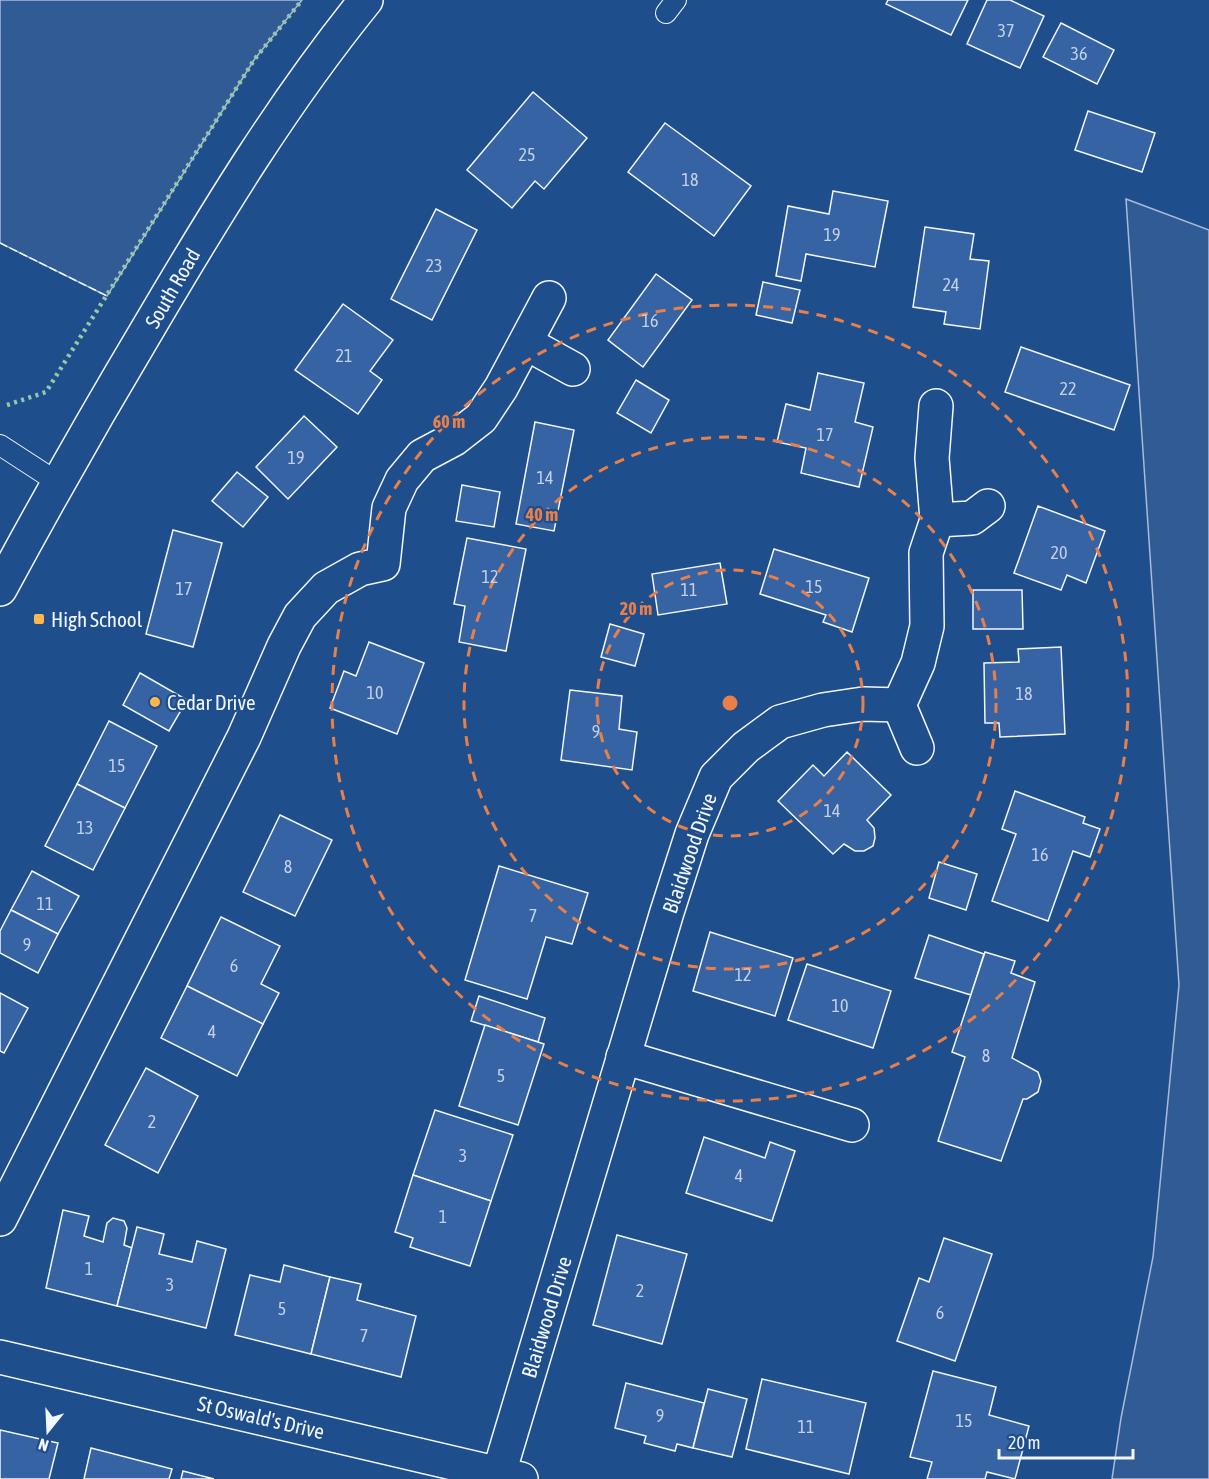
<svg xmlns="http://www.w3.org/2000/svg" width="1209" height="1479" viewBox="0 0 1209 1479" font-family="'Asap Condensed',sans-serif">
  <rect width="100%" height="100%" fill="#1f4e8c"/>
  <!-- built -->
  <g fill="#305b95" stroke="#a8bbd7" stroke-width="1.5">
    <polygon points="0,0 302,0 254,60 107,296 0,243"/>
    <polygon points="1126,199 1209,230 1209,1479 1112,1479 1121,1418 1153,1257 1179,985"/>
  </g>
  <!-- building -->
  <g fill="#3563a3" stroke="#f2f6ff" stroke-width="1.5">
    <polygon points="888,0 968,0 951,35 886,4"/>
    <polygon points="987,0 1010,0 1044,16 1020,68 967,44"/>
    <polygon points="1061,23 1114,50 1097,84 1043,57"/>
    <polygon points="533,92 587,138 544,189 535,181 512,208 467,170"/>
    <polygon points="1088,111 1155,133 1142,172 1075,150"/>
    <polygon points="665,123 751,186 714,236 628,172"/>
    <polygon points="833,191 888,201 875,267 806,254 801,281 776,276 788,206 829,214"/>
    <polygon points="436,209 477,230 432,320 391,299"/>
    <polygon points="925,227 974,234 970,259 989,261 980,329 944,324 946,312 913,307"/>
    <polygon points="656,274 692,300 643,367 608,340"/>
    <polygon points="763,282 800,290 792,323 756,315"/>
    <polygon points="343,304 393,340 370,371 382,380 358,414 295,370"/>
    <polygon points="1021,347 1130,385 1114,430 1005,392"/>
    <polygon points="818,373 864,383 855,422 873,427 859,487 801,473 806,448 777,442 786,404 810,410"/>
    <polygon points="636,380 669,400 651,433 617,413"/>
    <polygon points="304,416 337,447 288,499 256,467"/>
    <polygon points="535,422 574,430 554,531 516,524"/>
    <polygon points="237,472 268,497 243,527 212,501"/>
    <polygon points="462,485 500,492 494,527 456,521"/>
    <polygon points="1038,506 1105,531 1086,583 1067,575 1061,590 1014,573"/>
    <polygon points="173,530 222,543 193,647 146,634"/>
    <polygon points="467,538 526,549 506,651 459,642 465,606 454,604"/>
    <polygon points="774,549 869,578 852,632 823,622 826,615 760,594"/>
    <polygon points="720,563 727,604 658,615 652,574"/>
    <polygon points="973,590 1022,590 1023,629 973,629"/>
    <polygon points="610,624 644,634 635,666 601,657"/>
    <polygon points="369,642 424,663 397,734 330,708 344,671 356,676"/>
    <polygon points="1061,647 1065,734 1000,737 999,723 985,723 984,663 1019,662 1018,649"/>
    <polygon points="140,673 187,700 169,731 123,705"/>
    <polygon points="570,690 622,696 619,729 637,732 632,770 561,760"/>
    <polygon points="109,721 157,746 125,808 77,784"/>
    <polygon points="847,752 891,795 867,820 874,828 875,838 873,846 864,851 855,851 844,844 833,854 778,801 813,765 824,776"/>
    <polygon points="77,784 125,808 93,870 45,846"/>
    <polygon points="1015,791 1085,817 1083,823 1100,829 1090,857 1073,851 1048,921 992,901 1016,834 1002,829"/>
    <polygon points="280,815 332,840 295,916 243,892"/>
    <polygon points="939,862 977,874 966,910 929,898"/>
    <polygon points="499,866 588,893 572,944 546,937 527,999 465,980"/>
    <polygon points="32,871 79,896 58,934 11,910"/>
    <polygon points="11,910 58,934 38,973 0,953 0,931"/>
    <polygon points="221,917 280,946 261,984 279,993 263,1024 187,986"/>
    <polygon points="710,932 793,958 775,1016 693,991"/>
    <polygon points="929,935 984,954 971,995 915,978"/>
    <polygon points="985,952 1015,961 1011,973 1035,982 1012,1058 1038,1072 1041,1081 1038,1092 1027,1099 1023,1099 1001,1161 938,1141 965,1057 952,1052"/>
    <polygon points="807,964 891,991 873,1048 788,1020"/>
    <polygon points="187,986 263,1024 237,1076 161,1038"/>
    <polygon points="0,993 28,1008 4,1053 0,1051"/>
    <polygon points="479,996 545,1018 538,1042 471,1021"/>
    <polygon points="485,1025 544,1044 518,1125 459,1106"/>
    <polygon points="146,1068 198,1096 158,1173 105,1145"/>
    <polygon points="435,1110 513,1135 491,1201 413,1175"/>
    <polygon points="704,1137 765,1158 770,1142 795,1151 772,1221 686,1193"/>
    <polygon points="413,1175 491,1201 470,1266 410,1247 413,1238 395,1232"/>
    <polygon points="63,1210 89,1216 84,1236 103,1242 107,1223 113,1218 124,1221 127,1228 124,1245 132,1248 117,1306 46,1288"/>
    <polygon points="137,1227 164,1234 159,1254 192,1262 197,1241 226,1249 206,1328 117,1306"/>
    <polygon points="617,1235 687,1254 662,1344 593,1325"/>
    <polygon points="944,1238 992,1254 955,1361 897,1341 919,1278 929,1282"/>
    <polygon points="284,1265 330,1277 311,1354 235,1335 250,1275 280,1282"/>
    <polygon points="330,1277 361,1284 357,1300 416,1316 401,1377 311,1354"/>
    <polygon points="933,1371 996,1387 989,1415 1029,1426 1015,1479 987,1472 985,1479 927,1479 932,1462 910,1457"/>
    <polygon points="762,1379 866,1403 849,1474 746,1449"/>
    <polygon points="626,1383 704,1403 693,1448 677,1444 675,1451 644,1443 646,1436 615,1428"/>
    <polygon points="708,1389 747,1399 732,1457 693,1448"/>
    <polygon points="0,1430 58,1443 49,1479 0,1479"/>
    <polygon points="91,1448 172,1469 169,1479 84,1479"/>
    <polygon points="183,1471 214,1479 181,1479"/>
  </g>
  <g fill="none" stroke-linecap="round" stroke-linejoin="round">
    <defs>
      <g id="lane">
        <polyline points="666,13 676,0"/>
        <polyline points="0,445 57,482"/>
      </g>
      <g id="street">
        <polyline points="526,343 573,369"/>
        <polyline points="937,520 972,518 988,506"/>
        <polyline points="899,705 917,748"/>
        <polyline points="623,1057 852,1125"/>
        <polyline points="0,1219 244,737 284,646 300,616 326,588 360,569 383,564 389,508 402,480 422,456 454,439 481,418 501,388 549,298"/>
        <polyline points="0,1357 521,1479"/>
        <polyline points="499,1473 667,912 692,834 716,777 746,747 780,722 823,710 863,704 899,705 918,663 927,626 926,553 937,520 932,458 936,406"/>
      </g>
      <path id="primary" d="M0,589C48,500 98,412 150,325C216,213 284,101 366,0"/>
    </defs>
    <!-- lane casing -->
    <use href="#lane" stroke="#f2f6ff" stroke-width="22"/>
    <!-- street casing -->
    <use href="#street" stroke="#f2f6ff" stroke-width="36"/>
    <!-- primary casing -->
    <use href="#primary" stroke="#f2f6ff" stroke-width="36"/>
    <!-- lane -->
    <use href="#lane" stroke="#1f4e8c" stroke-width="20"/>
    <!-- street -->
    <use href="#street" stroke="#1f4e8c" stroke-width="33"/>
    <!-- primary -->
    <use href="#primary" stroke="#1f4e8c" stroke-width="33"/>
    <!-- hedge -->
    <polyline stroke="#97c8a6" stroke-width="4.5" stroke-dasharray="3 4.5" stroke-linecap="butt" points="7,405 46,392 254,60 302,0"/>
    <!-- fence -->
    <polyline stroke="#f2f6ff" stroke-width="1.5" stroke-dasharray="8 3" stroke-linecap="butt" points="0,243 107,296"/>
  </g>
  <!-- distance rings -->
  <g fill="none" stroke="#ea8049" stroke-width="3" stroke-dasharray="10 8">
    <circle cx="730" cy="703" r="133"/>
    <circle cx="730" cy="703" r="266"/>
    <circle cx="730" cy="703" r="398"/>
  </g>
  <!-- markers -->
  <g fill="#ffb74d" stroke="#1f4e8c" stroke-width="2">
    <rect x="33" y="613" width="12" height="12" rx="3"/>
    <circle cx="155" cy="702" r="6"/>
  </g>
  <g text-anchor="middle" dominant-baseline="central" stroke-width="4.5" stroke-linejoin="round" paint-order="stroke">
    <!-- number labels -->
    <g font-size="18" fill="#c3d1e8">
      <text x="1006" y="30">37</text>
      <text x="1079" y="53">36</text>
      <text x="527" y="154">25</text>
      <text x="690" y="179">18</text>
      <text x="832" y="234">19</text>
      <text x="434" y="265">23</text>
      <text x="951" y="284">24</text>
      <text x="650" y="320">16</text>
      <text x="344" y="355">21</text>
      <text x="1068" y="388">22</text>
      <text x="825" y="434">17</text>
      <text x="296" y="457">19</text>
      <text x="545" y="477">14</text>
      <text x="1059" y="552">20</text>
      <text x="490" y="576">12</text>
      <text x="814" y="586">15</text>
      <text x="184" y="588">17</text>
      <text x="689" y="589">11</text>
      <text x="375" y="692">10</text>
      <text x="1024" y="693">18</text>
      <text x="596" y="731">9</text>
      <text x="117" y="765">15</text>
      <text x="832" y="810">14</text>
      <text x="85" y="827">13</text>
      <text x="1040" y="854">16</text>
      <text x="288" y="866">8</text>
      <text x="45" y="903">11</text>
      <text x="533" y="915">7</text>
      <text x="27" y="944">9</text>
      <text x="234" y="965">6</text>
      <text x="743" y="974">12</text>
      <text x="840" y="1005">10</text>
      <text x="212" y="1031">4</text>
      <text x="986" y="1055">8</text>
      <text x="501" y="1075">5</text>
      <text x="152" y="1121">2</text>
      <text x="463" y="1155">3</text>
      <text x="739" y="1175">4</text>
      <text x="443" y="1216">1</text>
      <text x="89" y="1268">1</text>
      <text x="170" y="1284">3</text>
      <text x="640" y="1290">2</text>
      <text x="282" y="1308">5</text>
      <text x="940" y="1312">6</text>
      <text x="364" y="1335">7</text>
      <text x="660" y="1415">9</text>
      <text x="964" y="1420">15</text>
      <text x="806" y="1426">11</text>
    </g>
    <!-- street labels -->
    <g font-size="21" fill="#f2f6ff" stroke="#1f4e8c">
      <text transform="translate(172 288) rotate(-60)">South Road</text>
      <text transform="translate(689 853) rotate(-71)">Blaidwood Drive</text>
      <text transform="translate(546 1317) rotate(-73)">Blaidwood Drive</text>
      <text transform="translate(261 1417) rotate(13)">St Oswald's Drive</text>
    </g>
    <!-- poi labels -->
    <g font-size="21" fill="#f2f6ff" stroke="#1f4e8c" text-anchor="start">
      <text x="51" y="619">High School</text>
      <text x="167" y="702">Cedar Drive</text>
    </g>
  </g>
  <circle cx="730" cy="703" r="9" fill="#ea8049" stroke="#1f4e8c" stroke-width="3"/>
  <g font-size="18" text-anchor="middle" font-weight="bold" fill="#ea8049" stroke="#1f4e8c" stroke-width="4.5" stroke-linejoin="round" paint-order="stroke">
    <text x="449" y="428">60 m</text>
    <text x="542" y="521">40 m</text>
    <text x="636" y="615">20 m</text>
  </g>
  <!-- north arrow -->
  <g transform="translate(48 1431) rotate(198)" stroke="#1f4e8c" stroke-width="4.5" paint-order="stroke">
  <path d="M0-4.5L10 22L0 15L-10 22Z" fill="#f2f6ff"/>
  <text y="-9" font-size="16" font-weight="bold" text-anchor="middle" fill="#f2f6ff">N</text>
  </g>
  <!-- scale -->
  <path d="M999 1449v9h134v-9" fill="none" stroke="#f2f6ff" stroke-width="3"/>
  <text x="1008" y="1449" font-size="18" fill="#f2f6ff" stroke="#1f4e8c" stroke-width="4.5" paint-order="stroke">20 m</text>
</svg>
